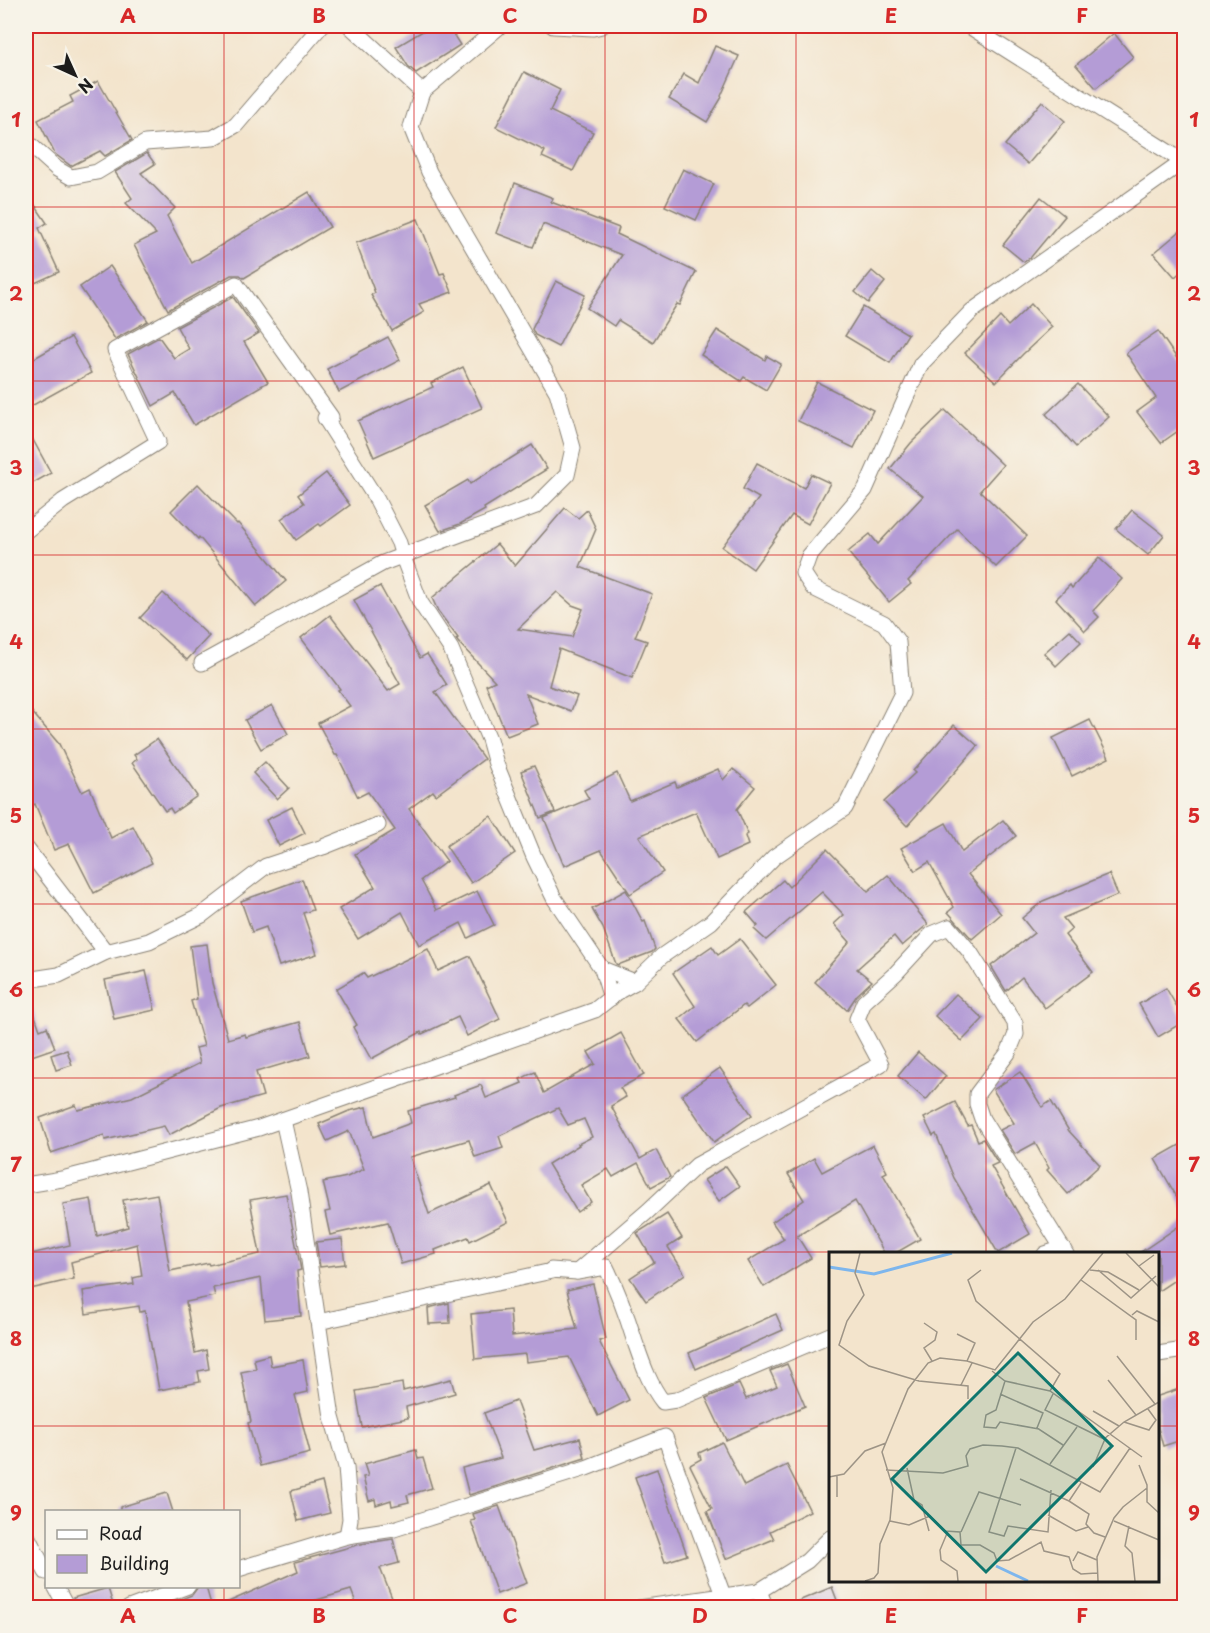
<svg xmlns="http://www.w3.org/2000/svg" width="1210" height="1633" viewBox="0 0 1210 1633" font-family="'Playpen Sans',sans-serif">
  <rect width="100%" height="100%" fill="#f7f3e8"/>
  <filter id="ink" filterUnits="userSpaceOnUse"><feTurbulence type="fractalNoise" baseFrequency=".0167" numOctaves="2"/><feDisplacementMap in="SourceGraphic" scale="12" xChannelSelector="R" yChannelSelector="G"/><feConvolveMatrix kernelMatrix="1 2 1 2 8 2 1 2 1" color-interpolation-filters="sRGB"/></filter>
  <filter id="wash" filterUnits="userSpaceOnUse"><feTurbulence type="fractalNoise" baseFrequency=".008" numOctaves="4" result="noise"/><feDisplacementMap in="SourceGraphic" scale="24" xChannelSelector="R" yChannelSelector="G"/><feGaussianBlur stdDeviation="1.35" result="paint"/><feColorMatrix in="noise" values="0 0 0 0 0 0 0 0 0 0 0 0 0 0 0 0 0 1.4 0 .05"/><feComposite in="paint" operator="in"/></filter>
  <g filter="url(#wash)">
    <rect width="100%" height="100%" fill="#f3e4cc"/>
    <g id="blocks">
      <!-- building -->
      <g fill="#b49cd6" fill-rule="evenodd">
        <polygon points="431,26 448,26 460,45 416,73 408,66 396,47"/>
        <polygon points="1114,33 1133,57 1096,88 1076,65"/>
        <polygon points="715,46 739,56 721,96 722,97 707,122 669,99 684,74 699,83"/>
        <polygon points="524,72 560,90 550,111 593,132 573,171 542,157 545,151 496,127"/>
        <polygon points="98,81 132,140 105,156 100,151 71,166 55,154 38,120 73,102 70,96"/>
        <polygon points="1042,101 1065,121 1028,164 1005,145"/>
        <polygon points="147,153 155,164 141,173 175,208 167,216 192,263 309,192 330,227 244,278 240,275 231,275 168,310 134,245 156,234 126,203 132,198 115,172"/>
        <polygon points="683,169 714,184 696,220 665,206"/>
        <polygon points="515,183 553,198 551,202 619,228 617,234 696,272 680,305 677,304 653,342 618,320 614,326 587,308 622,255 543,224 533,247 496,233"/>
        <polygon points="26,192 47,223 39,228 59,272 26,287"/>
        <polygon points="1041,197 1065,216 1031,257 1024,262 1003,245"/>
        <polygon points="418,219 440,274 444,273 452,292 419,304 424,312 392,331 371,295 375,293 356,243"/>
        <polygon points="1185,227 1185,268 1175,277 1154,253"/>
        <polygon points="110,266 148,321 115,339 80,287"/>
        <polygon points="872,271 885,282 868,303 855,292"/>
        <polygon points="556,281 585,295 558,347 535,335 532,329"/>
        <polygon points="233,297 259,333 244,342 268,382 194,425 175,393 153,406 128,354 159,337 174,358 189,349 177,327"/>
        <polygon points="1031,304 1052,327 1023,354 996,382 965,353 1000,317 1008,326"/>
        <polygon points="863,307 908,334 890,363 845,336"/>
        <polygon points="717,330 765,360 767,356 781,364 766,390 744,377 741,381 701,355"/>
        <polygon points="1158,331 1185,370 1185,426 1161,443 1137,412 1156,398 1126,353"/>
        <polygon points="71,337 91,373 26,409 26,363"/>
        <polygon points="388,337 400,360 339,392 327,369"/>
        <polygon points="463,367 482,408 374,457 358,421 433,387 431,383"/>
        <polygon points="817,382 873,410 854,448 798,421"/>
        <polygon points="1078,384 1109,417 1076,447 1046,414"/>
        <polygon points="945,410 1003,465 980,491 1027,536 996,567 957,529 908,581 911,584 889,602 848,552 870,534 878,544 923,496 890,469 911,443"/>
        <polygon points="26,427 51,473 26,487"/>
        <polygon points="532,445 547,469 484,508 485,510 460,524 440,531 425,505 468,480 470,484"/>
        <polygon points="757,463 804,488 811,474 830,483 808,524 792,515 753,569 722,547 759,498 743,489"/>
        <polygon points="326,473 350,505 321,526 319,524 296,540 281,519 304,503 298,495"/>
        <polygon points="198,484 237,524 238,523 286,581 256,606 199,537 198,539 171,511"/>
        <path d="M565,508L578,518L587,510L596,529L580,567L652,594L635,637L647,641L632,678L559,649L549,686L577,696L571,711L526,694L538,724L507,736L486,685L495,681L458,642L456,639L458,638L438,611L432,598L497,544L515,566ZM557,592L572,605L583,609L572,637L518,629Z"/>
        <polygon points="1132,510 1164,535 1148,555 1116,529"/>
        <polygon points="1099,558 1122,579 1093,611 1099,617 1085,631 1056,599 1070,585 1072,588"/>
        <polygon points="380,586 420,658 427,654 447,685 435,692 484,759 436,795 433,791 409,809 447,861 421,880 437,910 477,891 494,925 468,938 461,923 419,945 402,912 358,939 339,909 375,887 355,854 395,830 368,792 358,797 337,755 335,755 318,723 350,706 338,690 340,689 301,638 330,615 388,691 400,684 354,600"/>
        <polygon points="163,593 209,636 187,660 140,618"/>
        <polygon points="1070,630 1081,642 1056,666 1044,653"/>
        <polygon points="26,705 59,744 82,792 90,788 111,838 133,826 152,863 94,893 69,844 54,850 35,804 26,808"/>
        <polygon points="272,705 288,734 261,749 245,720"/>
        <polygon points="1090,720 1109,758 1072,776 1053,738"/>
        <polygon points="954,725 978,746 907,826 884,802 915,773 913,771"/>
        <polygon points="157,739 197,796 173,813 170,808 165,811 132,763 137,759 134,755"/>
        <polygon points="265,762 289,788 277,799 253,773"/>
        <polygon points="534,766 555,812 540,818 521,771"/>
        <polygon points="718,769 723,780 733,769 755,787 737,809 748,834 745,836 748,845 717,859 696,812 639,836 663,872 630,894 601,850 564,866 544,818 589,799 584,790 617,773 630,801 675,782 677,787"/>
        <polygon points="292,807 305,833 279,846 266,820"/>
        <polygon points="491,816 515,853 471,883 446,846"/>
        <polygon points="1003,820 1016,836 968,874 1001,914 972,939 948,912 954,907 929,862 915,871 901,848 946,823 962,852"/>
        <polygon points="827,849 868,891 888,875 928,924 902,946 894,936 857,969 872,981 857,995 847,1010 815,982 850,942 834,924 844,915 822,892 766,940 754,929 758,926 746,912 783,880 789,887"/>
        <polygon points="1109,874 1118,895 1063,918 1072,929 1065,935 1093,972 1045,1008 1022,977 1006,991 991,966 1034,933 1022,918 1043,901"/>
        <polygon points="302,879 313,910 303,913 317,954 279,966 266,927 252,932 241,901"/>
        <polygon points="626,890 643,922 645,921 655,949 652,952 618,965 616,964 603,928 592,909"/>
        <polygon points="740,939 776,985 747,1008 744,1005 697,1042 679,1019 695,1006 673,973 712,946 718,955"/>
        <polygon points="207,944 212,983 228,1039 245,1034 246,1037 300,1022 310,1056 256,1072 263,1096 221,1108 169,1135 164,1126 105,1140 104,1135 51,1153 40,1118 76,1105 78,1110 132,1097 200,1063 196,1048 204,1046 191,1001 197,999 190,946"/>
        <polygon points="428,949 438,971 470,956 500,1019 467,1036 458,1017 422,1034 421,1032 371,1059 353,1027 357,1025 336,989 363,973 367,978"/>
        <polygon points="146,971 155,1010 114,1019 105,980"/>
        <polygon points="1166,988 1185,1021 1158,1037 1139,1004"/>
        <polygon points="956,994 983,1019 962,1041 935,1016"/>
        <polygon points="26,996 28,996 40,1030 47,1027 55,1048 26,1058"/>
        <polygon points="621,1033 644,1075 620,1088 626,1097 611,1106 640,1159 656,1150 670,1177 651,1187 638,1163 613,1177 608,1169 581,1185 591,1202 577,1212 548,1164 579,1145 578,1144 592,1137 584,1119 568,1125 558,1108 499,1136 503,1148 475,1157 469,1140 410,1157 429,1214 491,1185 508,1222 470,1241 468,1237 435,1250 436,1254 401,1264 388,1222 330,1235 325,1212 330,1211 323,1182 347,1177 364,1169 349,1131 327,1141 319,1124 349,1111 366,1107 373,1137 411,1123 408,1111 455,1097 454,1095 481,1085 486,1098 522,1083 520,1079 535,1072 544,1093 595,1064 588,1052"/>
        <polygon points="67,1050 72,1065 56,1070 51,1055"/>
        <polygon points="918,1052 946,1076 926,1100 898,1076"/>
        <polygon points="720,1068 752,1115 714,1142 682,1095"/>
        <polygon points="1020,1072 1042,1107 1051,1101 1069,1131 1100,1165 1068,1194 1047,1170 1049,1168 1035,1143 1015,1154 1000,1130 1014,1123 993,1090"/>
        <polygon points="955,1102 968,1126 971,1125 978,1141 983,1139 998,1163 991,1166 1030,1234 998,1253 954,1178 936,1134 933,1136 924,1118"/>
        <polygon points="1185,1142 1185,1211 1155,1159"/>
        <polygon points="873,1145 887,1172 883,1174 920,1239 894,1254 885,1254 855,1201 797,1236 811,1258 764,1287 748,1261 784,1239 772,1222 804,1200 788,1174 814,1158 822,1172"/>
        <polygon points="726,1166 740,1186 719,1201 704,1180"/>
        <polygon points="157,1194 170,1271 208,1263 209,1265 260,1254 250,1200 286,1194 301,1270 297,1271 301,1316 265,1320 261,1278 213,1288 215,1296 186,1302 195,1353 206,1350 209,1369 198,1371 200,1382 159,1390 145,1311 140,1312 139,1306 86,1314 83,1291 134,1284 133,1278 142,1276 137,1244 71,1262 74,1279 26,1290 26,1255 70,1245 63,1204 91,1199 97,1236 128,1227 123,1200"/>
        <polygon points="667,1214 682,1238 668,1247 685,1274 646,1301 630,1278 654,1262 637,1233"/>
        <polygon points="1185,1222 1185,1273 1158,1291 1158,1254 1138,1254"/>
        <polygon points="342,1239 345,1264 320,1267 316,1242"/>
        <polygon points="593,1284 606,1339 599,1341 629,1400 598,1416 569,1357 526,1362 525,1354 475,1359 471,1314 510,1310 512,1336 577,1329 567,1290"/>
        <polygon points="449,1303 450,1323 429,1324 428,1308"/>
        <polygon points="776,1314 783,1330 696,1369 689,1353"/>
        <polygon points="269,1355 271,1366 303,1360 308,1392 295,1395 310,1453 260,1466 248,1423 251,1422 241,1372 256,1369 254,1359"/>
        <polygon points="787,1364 805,1406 726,1440 706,1398 739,1384 746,1399 777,1386 770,1371"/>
        <polygon points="451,1379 455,1393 406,1407 408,1418 362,1427 356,1391 402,1383 403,1391"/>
        <polygon points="1185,1387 1185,1439 1163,1446 1158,1428 1158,1396"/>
        <polygon points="516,1401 534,1450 580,1438 585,1458 469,1495 462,1468 501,1458 484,1413"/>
        <polygon points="722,1442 744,1486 787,1465 810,1511 770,1531 774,1539 726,1559 707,1511 712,1509 690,1465 701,1459 699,1453"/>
        <polygon points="416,1450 418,1459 423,1458 432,1488 407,1495 409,1502 392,1506 391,1500 376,1505 375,1499 369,1501 363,1477 368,1476 364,1464"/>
        <polygon points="657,1469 687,1555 665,1562 635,1477"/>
        <polygon points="322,1482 330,1513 298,1521 291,1491"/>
        <polygon points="167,1493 173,1512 120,1512 120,1507"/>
        <polygon points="499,1506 527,1583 497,1594 471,1521 475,1520 473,1514"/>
        <polygon points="393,1539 399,1563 380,1568 396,1608 358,1608 351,1590 289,1608 215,1608 298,1571 295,1562 361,1544"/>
        <polygon points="198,1587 206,1587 212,1608 160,1608 192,1595"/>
        <polygon points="832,1587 840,1608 784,1608 784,1607"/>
        <polygon points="108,1588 114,1608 77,1608 73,1598"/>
      </g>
    </g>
  </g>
  <g filter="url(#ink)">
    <use href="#blocks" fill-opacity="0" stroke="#888074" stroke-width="1.5"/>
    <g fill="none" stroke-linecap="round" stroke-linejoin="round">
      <defs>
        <g id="street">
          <polyline points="350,26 422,92 500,26"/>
          <polyline points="553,26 593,28 602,26"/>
          <polyline points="969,26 1184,162"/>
          <polyline points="26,141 57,169 71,177 97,172 145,143 213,138 236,125 321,26"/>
          <polyline points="26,531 63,501 158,442 115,350 236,284 331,417 325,418 377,500 399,543 403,557 420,602 451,649 489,739 496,764 534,857 554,898 602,969 611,998"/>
          <polyline points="202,663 383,563 536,506 567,475 573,448 557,392 429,172 411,127 422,92"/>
          <polyline points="26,848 106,952"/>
          <polyline points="602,969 635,982"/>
          <polyline points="26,980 59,975 106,952 149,941 202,915 266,866 323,847 378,825"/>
          <polyline points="283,1120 299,1192 332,1417 346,1467 350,1519 347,1536"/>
          <polyline points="26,1185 62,1179 259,1128 595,1010 619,991 635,982 662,956 711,922 774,857 845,808 902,693 898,642 884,623 813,588 803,573 809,556 865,490 921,364 972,311 1184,161"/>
          <polyline points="1045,1254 1063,1248"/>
          <polyline points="577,1272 648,1211 697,1165 881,1064 857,1019 864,1002 896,973 932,934 949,927 970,952 1015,1023 1016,1034 1008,1053 977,1094 977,1104 982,1119 1066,1254"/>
          <path d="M318,1322L552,1271L551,1270L577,1272L606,1267C618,1291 627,1316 635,1342C642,1362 649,1384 663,1402L676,1400L830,1335"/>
          <polyline points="1158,1354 1184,1350"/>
          <polyline points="26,1534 46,1572"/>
          <polyline points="238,1569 347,1536 394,1529 586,1468 665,1437 723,1595"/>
          <polyline points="55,1586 67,1608"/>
          <polyline points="759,1591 766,1608"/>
          <polyline points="129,1608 188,1586"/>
          <polyline points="639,1608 759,1591 807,1561 830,1538"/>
        </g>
      </defs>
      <!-- street casing -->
      <use href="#street" stroke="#888074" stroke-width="17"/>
      <!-- street -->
      <use href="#street" stroke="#fff" stroke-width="15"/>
    </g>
  </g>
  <!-- grid -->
  <path fill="none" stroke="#d62828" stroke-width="1.5" stroke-opacity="0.55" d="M224,26V1512M414,26V1608M605,26V1608M796,26V1608M986,26V1254M26,207H1184M26,381H1184M26,555H1184M26,729H1184M26,904H1184M26,1078H1184M26,1252H1184M26,1426H830M1158,1426H1184M986,1580V1608M224,1586V1608"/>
  <!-- overview -->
  <g transform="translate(829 1252)">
    <rect width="330" height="330" fill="#f3e4cc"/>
    <path fill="none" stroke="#7db6ed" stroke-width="3" d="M0,15L45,22L123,1M167,314L199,329"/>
    <path fill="none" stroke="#9d9486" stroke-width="1.5" d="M31,1L26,21L35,43L18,69L10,93L40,114L90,129L139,134V147M297,1L330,35M310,14L325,3M152,18L139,28L147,49L231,122L221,139M261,18L279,20L310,38M269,18L302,46L327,24M252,28L307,68V88M303,63L308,59L330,70M95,71L108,80L106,88L95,96L103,109M128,82L146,91L138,109M288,104L326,152M163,119L176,129L221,139L313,205M279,128L307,163M176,129L167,158L157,163L155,175L167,176L171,170L210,177M132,133L143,111M171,142L214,161L208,176L234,193M224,142L216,158L275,187L295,170L330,150M264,159L290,174M295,170L320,178L327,168L319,157M187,196L160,280L175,284L179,274L219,280L222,238M221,212L248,175M310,213L318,233V250L330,261M264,215L276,187M78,216L85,248L93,253L100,279M57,218L114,221L139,214L137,204L141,197L154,193L173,194L189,196L271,240L301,196M8,224V245M0,225L15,222L36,199L57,191M191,227L240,249L252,231M240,249L260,262L257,272L265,281L276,285M219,263L247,279L259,275M61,269L80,273L101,264L116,279L131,280L132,293H151L165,301L168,309L180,308L212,290L215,299L240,305L244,317L252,322L268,321M285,269L330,288M300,274L296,294L303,301L306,329M119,279L111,298L112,308L128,319L129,329M132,280L150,240L192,253M244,309L249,300L268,308M36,329L45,326L49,321L51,292L61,268L64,236L53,200L79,137L99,111L111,106L138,109L166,118L204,70L236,47L274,1M269,329L268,305L285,266L294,255L318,236"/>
    <path fill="#0f766e" fill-opacity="0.15" stroke="#0f766e" stroke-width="3" d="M189,101L283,194L157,320L63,227Z"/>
    <rect width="330" height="330" fill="none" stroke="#1c1c1c" stroke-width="3"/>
  </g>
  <!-- margin -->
  <rect width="1210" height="1633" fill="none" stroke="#f7f3e8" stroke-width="66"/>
  <!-- legend -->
  <rect x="45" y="1510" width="195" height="78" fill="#f7f3e8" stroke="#9f9d96" stroke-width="1.5"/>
  <rect x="57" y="1530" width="30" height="9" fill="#ffffff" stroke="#9f9d96" stroke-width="1.5"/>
  <text x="99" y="1540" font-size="18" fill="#1c1c1c">Road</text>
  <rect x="57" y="1555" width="30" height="18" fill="#b49cd6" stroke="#9f9d96" stroke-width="1.5"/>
  <text x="99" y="1570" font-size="18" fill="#1c1c1c">Building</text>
  <!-- north arrow -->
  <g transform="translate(75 75) rotate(135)" stroke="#f7f3e8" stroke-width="4.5" paint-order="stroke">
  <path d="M0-4.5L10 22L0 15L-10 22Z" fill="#1c1c1c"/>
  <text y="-9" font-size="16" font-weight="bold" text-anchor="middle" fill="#1c1c1c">N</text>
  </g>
  <rect x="33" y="33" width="1144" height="1567" fill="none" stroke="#d62828" stroke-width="2"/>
  <g font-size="20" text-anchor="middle" font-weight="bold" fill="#d62828">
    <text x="128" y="23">A</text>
    <text x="319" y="23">B</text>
    <text x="510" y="23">C</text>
    <text x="700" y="23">D</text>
    <text x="891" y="23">E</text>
    <text x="1082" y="23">F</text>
    <text x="16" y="127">1</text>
    <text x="1194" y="127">1</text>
    <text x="16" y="301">2</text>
    <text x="1194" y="301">2</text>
    <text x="16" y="475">3</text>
    <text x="1194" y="475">3</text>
    <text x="16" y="649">4</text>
    <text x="1194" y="649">4</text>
    <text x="16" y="823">5</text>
    <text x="1194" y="823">5</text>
    <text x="16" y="997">6</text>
    <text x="1194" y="997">6</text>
    <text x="16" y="1172">7</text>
    <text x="1194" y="1172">7</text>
    <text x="16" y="1346">8</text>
    <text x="1194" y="1346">8</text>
    <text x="16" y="1520">9</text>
    <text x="1194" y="1520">9</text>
    <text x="128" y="1623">A</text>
    <text x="319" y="1623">B</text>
    <text x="510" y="1623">C</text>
    <text x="700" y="1623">D</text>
    <text x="891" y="1623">E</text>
    <text x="1082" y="1623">F</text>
  </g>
</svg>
